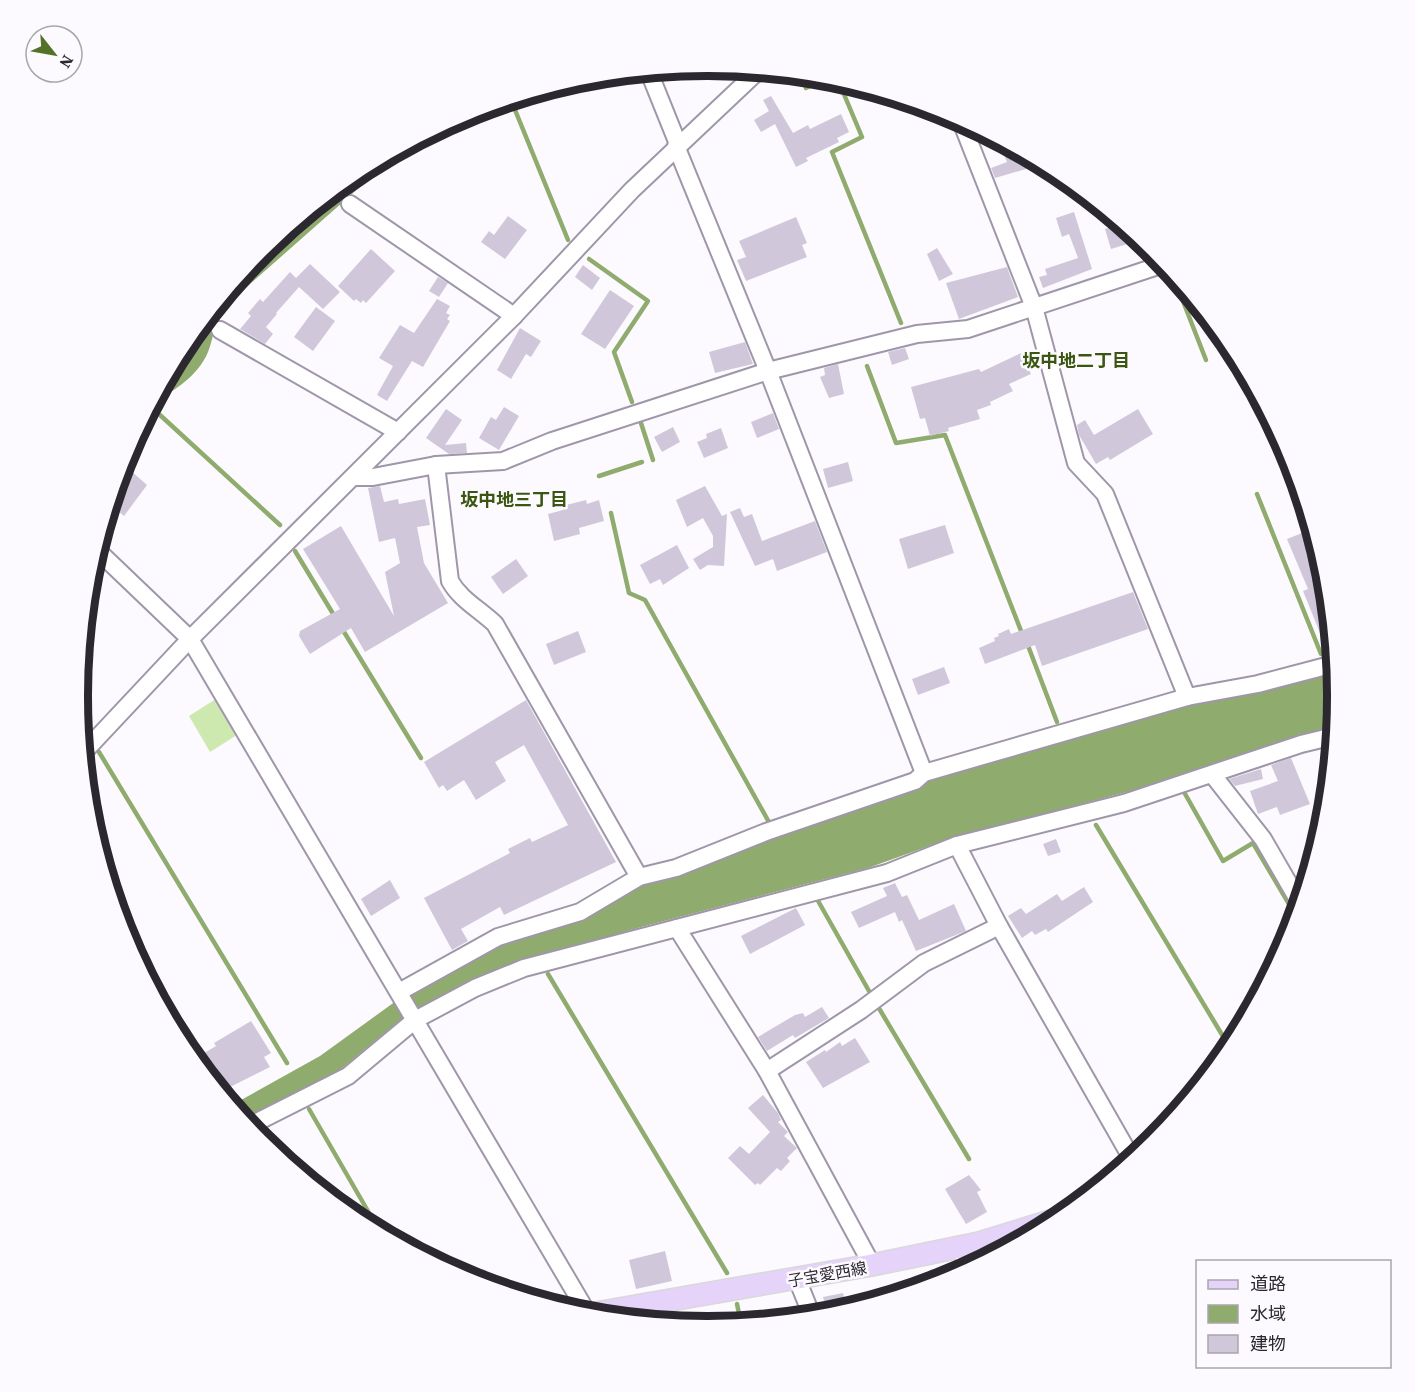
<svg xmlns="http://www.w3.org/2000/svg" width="1415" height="1392" viewBox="0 0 1415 1392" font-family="'Source Serif 4','Noto Sans JP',serif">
  <rect width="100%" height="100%" fill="#fcfafe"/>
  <!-- green -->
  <polygon fill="#cde9b0" points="219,697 240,733 210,752 189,716"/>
  <!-- water -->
  <g fill="#8fac6e">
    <path d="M393,153L369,179L223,308C214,322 214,337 208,352C198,376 175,390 154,402C164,383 172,362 184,345C236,271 313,196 393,153Z"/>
    <path d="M1335,670L1337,696L1334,728L1292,738L1142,788L951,838L868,868L641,927L522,962L410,1012L335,1074L245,1120L232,1105L320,1056L396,1001L512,938C530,931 549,932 567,925C589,917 608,901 627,888L989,760L1107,730L1165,710Z"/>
  </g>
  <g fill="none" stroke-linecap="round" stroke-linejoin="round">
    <!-- stream -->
    <g stroke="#8fac6e" stroke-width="4.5">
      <polyline points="802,75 806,88 829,78"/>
      <polyline points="838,80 862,137 832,152 901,323"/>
      <polyline points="511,100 568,240"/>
      <polyline points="589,259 648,301 614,352 632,402"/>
      <polyline points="1172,273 1206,360"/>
      <polyline points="867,366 896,443 945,435 1023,636"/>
      <polyline points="160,415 280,525"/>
      <polyline points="640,420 653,460"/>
      <polyline points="599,476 642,462"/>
      <polyline points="1257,494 1321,654"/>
      <polyline points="611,513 629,593 645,600 770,824"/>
      <polyline points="295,551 335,617"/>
      <polyline points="341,627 421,758"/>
      <polyline points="1027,643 1057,722"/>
      <polyline points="80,726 88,732"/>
      <polyline points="99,752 287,1063"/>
      <polyline points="1184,792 1223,861 1253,843 1296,916"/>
      <polyline points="1096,825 1230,1048"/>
      <polyline points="817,899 869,991"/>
      <polyline points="548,974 727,1273"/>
      <polyline points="877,1005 969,1159"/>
      <polyline points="309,1109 380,1232"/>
      <polyline points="737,1304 741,1323"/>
    </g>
  </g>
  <!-- building -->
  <g fill="#d0c8da">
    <polygon points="771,96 793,133 808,125 810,129 841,114 849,132 837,138 839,142 806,158 808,161 796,167 775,124 761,132 754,120 769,111 763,100"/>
    <polygon points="1014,149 1043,164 995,178 991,168 1007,162 1003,153"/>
    <polygon points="1074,212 1092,269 1043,288 1039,277 1047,275 1045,269 1078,258 1069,234 1062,237 1056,218"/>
    <polygon points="508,216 527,230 505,259 481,242 489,231 494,235"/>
    <polygon points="796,217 807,243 802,245 807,257 746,281 737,260 746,257 739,241"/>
    <polygon points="1121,224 1141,240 1111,249 1105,229"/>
    <polygon points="937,248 953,274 939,281 927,254"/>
    <polygon points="371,249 395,271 366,303 363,300 361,303 356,299 354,301 338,286"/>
    <polygon points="310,264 340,292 323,309 299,287 276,313 277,314 266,327 273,334 265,344 240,329 251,316 248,313 260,299 263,302 290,272 296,278"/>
    <polygon points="583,265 600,278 592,290 575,277"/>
    <polygon points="1007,267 1018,297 959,319 946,283"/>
    <polygon points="438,277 448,283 439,297 429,291"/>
    <polygon points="610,290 634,306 605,349 581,334"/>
    <polygon points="437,299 450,306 446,313 450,315 447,319 450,321 423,367 412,361 387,401 377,395 393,366 379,358 400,325 414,333"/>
    <polygon points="316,307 335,321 313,351 294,337"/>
    <polygon points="520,328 541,341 531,357 526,354 511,379 497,370"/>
    <polygon points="745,342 753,364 715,373 709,352"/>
    <polygon points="905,348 909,359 892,365 888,352"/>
    <polygon points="1021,353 1031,374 1009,384 1013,391 990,402 991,405 977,410 980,419 948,428 949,431 930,436 925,418 920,419 911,387 979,369 981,372"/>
    <polygon points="838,364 844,394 829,398 820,377 825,375 824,368"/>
    <polygon points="504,407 519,416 499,450 479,438 491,417 496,420"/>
    <polygon points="446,409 462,420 445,445 466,443 467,453 449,454 426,438"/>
    <polygon points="1138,409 1153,434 1110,460 1108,457 1096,464 1079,435 1077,425 1085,420 1094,435"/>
    <polygon points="773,413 779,429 757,438 751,422"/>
    <polygon points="673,427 680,442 662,452 654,437"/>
    <polygon points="721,428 728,448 704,458 697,442 707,438 706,434"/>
    <polygon points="848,462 853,481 828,488 823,469"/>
    <polygon points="130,470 147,485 124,516 118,511 104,526 118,481"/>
    <polygon points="380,486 384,502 398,499 399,504 425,499 430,525 417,527 424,563 448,603 365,652 351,628 310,654 299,636 300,631 340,609 303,549 341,526 394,616 385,572 400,563 395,538 379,542 368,488"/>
    <polygon points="705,486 722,516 727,514 724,566 708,565 700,570 693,559 713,547 713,536 703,518 687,527 676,500"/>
    <polygon points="586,500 587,504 599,500 604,521 579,528 580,534 554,541 548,514 563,510 562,506"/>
    <polygon points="740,508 744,517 752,514 762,541 815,521 827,552 777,571 773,559 755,566 730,512"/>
    <polygon points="945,525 954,553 908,569 899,539"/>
    <polygon points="1312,529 1325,573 1333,654 1329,655 1303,591 1308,589 1287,539"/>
    <polygon points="677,545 689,568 663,585 660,579 650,584 640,565"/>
    <polygon points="516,559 528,576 503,594 491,577"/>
    <polygon points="1133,592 1148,629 1042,666 1035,645 985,664 979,648 995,641 994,638 999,636 998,634 1009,629 1011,634"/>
    <polygon points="578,631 586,652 554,665 546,644"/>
    <polygon points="944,667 950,683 918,695 912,679"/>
    <polygon points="526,700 616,862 504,915 500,907 461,929 468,941 452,950 424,898 510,853 508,849 530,838 532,842 568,825 524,745 495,762 506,781 476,800 464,780 447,791 443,785 439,788 424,762"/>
    <polygon points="1291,758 1310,804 1280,815 1277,807 1258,814 1250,791 1278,781 1271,765"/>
    <polygon points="1261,769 1263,779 1235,786 1229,779"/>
    <polygon points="1056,839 1061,852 1048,856 1043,844"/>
    <polygon points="390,880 400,898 371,916 361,899"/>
    <polygon points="895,883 902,897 907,895 919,920 954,904 966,931 916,951 902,920 899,922 895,912 859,928 851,912 887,896 883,888"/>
    <polygon points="1084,887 1093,902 1048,932 1046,929 1035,935 1032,931 1022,938 1008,916 1021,908 1026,914 1057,894 1062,901"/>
    <polygon points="796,908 805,925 750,954 741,936"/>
    <polygon points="822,1007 829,1018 795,1038 793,1035 767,1051 758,1037 795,1015 803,1013 805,1017"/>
    <polygon points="251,1021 271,1053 264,1057 270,1067 228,1088 224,1082 217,1086 194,1059 216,1046 214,1043"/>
    <polygon points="855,1038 870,1062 823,1088 806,1062 825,1050 826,1052 840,1042 842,1046"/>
    <polygon points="763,1095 778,1113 781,1120 778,1122 788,1132 784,1136 797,1148 787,1158 790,1161 781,1171 777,1168 760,1185 758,1183 755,1185 728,1158 740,1146 749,1154 770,1132 748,1108"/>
    <polygon points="969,1175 981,1190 977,1192 987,1212 966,1224 945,1189"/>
    <polygon points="665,1251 672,1281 636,1289 629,1260"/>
    <polygon points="843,1293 847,1309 827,1314 823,1297"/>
  </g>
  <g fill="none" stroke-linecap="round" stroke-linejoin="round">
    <defs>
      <g id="minor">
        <polyline points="649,72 678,144"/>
        <polyline points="961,121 1034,307 1076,463 1105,494 1187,697"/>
        <polyline points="676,146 768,371 924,773"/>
        <polyline points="350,204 514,316"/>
        <polyline points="220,330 398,432"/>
        <path d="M436,465L450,581C460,599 479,609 495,624L639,877"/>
        <polyline points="355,477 373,477 436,465 503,461 552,441 768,371 917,334 968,329 1164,264"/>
        <polyline points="97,550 190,639 588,1314"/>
        <polyline points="83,753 190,639 514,316 632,190 758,71"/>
        <polyline points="1212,774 1263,839 1300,903"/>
        <polyline points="957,845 999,926 1132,1159"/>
        <polyline points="677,928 767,1071 872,1265"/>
        <polyline points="399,992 498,937 580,912 639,877 676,868 766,832 915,781 924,773 1187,697 1258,684 1334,664"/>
        <polyline points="767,1071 861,1010 924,963 999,926"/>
        <polyline points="249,1126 348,1076 415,1020 475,988 524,968 887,873 957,845 1124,803 1301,744 1334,736"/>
        <polyline points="958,1247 970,1267"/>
        <polyline points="797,1279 812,1316"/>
      </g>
      <polyline id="major" points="590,1314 872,1265 979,1243 1060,1218"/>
    </defs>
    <!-- minor casing -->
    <use href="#minor" stroke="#9f97a9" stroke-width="20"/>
    <!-- major casing -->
    <use href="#major" stroke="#d9d8da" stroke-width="24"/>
    <!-- minor -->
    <use href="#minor" stroke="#fff" stroke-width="16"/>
    <!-- major -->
    <use href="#major" stroke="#e5d3fa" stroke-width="21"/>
  </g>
  <g text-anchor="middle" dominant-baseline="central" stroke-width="5" stroke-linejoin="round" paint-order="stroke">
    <!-- street labels -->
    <g font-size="16" fill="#2b2830" stroke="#fcfafe">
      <text transform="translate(827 1274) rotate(-10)">子宝愛西線</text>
    </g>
    <!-- neighbourhood labels -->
    <g font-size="18" font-weight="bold" fill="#3a5610" stroke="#fcfafe">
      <text x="1076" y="360">坂中地二丁目</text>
      <text x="514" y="499">坂中地三丁目</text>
    </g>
  </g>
  <!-- crop -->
  <path d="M0 0H1415V1392H0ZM707 76H708A619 619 0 0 1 1327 695V697A619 619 0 0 1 708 1316H707A619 619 0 0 1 88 697V695A619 619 0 0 1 707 76Z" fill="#fcfafe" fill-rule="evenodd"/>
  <path fill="none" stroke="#2b2830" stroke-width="8" d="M707 76H708A619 619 0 0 1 1327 695V697A619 619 0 0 1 708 1316H707A619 619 0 0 1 88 697V695A619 619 0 0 1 707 76Z"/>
  <!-- legend -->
  <rect x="1196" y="1260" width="195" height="108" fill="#fcfafe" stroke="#a8a6ac" stroke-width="1.5"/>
  <rect x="1208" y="1280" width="30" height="9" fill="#e5d3fa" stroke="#a8a6ac" stroke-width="1.5"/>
  <text x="1250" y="1290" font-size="18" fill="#2b2830">道路</text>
  <rect x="1208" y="1305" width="30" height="18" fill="#8fac6e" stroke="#a8a6ac" stroke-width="1.5"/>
  <text x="1250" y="1320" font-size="18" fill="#2b2830">水域</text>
  <rect x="1208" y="1335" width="30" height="18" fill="#d0c8da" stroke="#a8a6ac" stroke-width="1.5"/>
  <text x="1250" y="1350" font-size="18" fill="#2b2830">建物</text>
  <!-- north arrow -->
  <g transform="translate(54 54) rotate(121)"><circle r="28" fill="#fcfafe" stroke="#a8a6ac" stroke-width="1.5"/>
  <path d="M0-4.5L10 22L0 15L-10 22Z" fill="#537228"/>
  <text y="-9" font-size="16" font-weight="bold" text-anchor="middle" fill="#2b2830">N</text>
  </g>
</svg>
